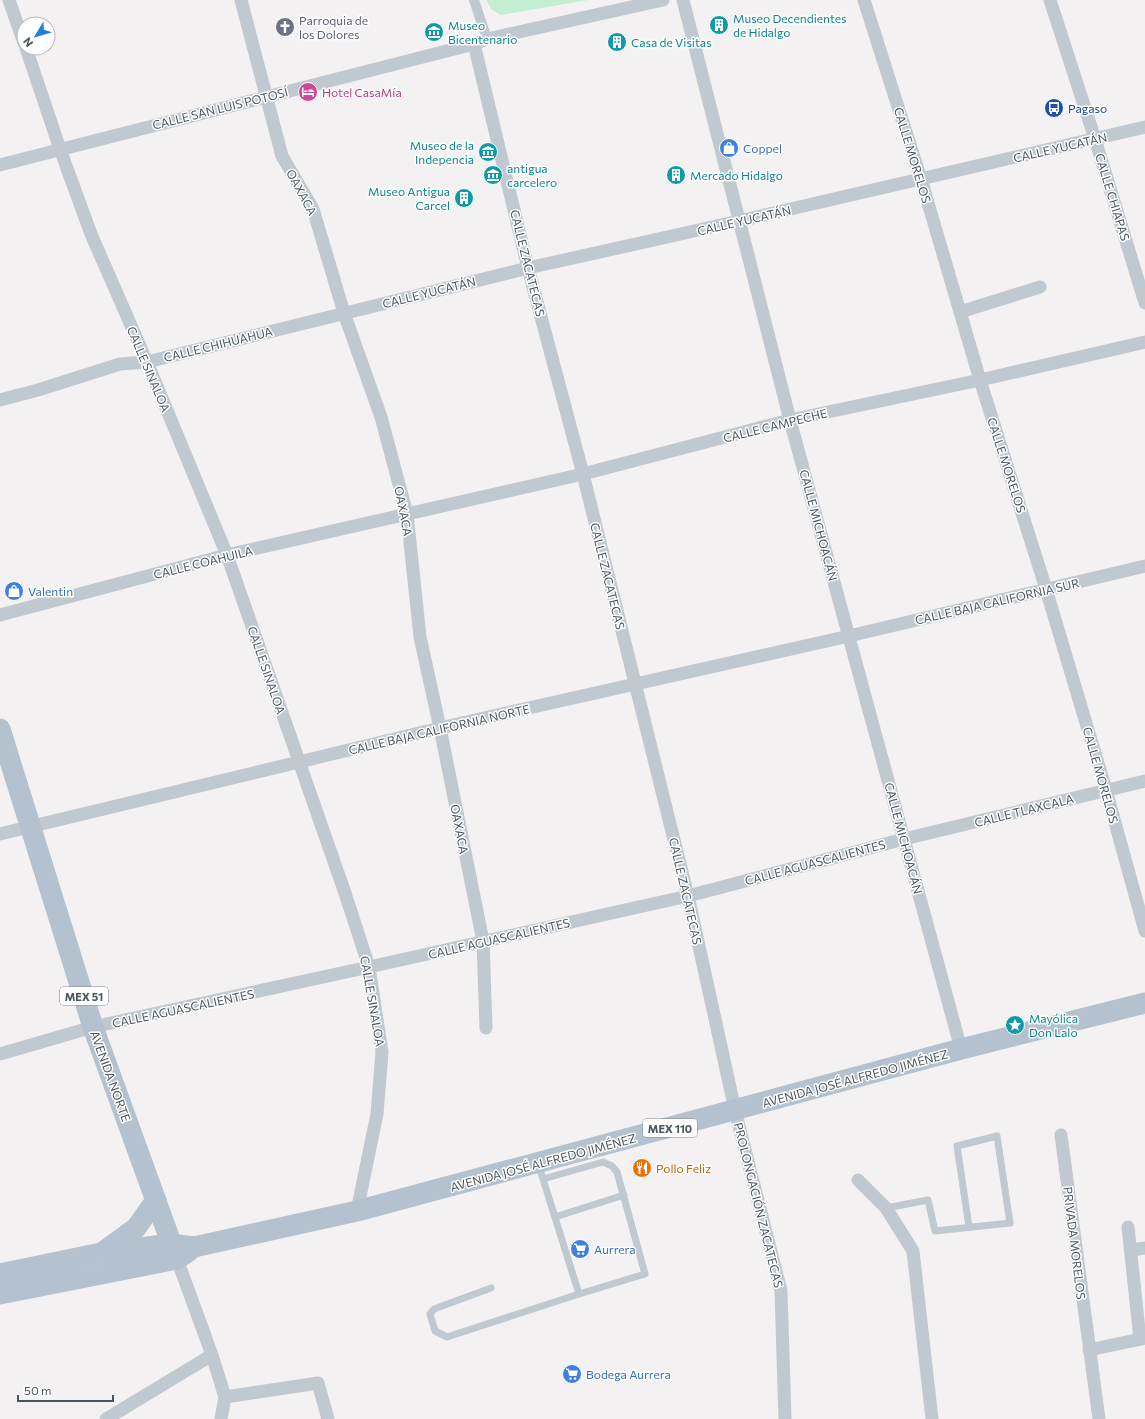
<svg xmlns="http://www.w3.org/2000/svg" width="1145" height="1419" viewBox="0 0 1145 1419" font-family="Commissioner,sans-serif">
  <rect width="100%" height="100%" fill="#f3f1f1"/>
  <!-- green -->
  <polygon fill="#c3eed1" points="486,0 588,0 501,15 492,10"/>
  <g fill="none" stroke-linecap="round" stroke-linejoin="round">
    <!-- service -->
    <g stroke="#c0c9cf" stroke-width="7">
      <polyline points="538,1163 579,1294 645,1274 617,1172 612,1166 603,1162 543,1179"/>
      <polyline points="886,1208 928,1200 935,1231 1010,1223 997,1136 957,1146 969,1227"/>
      <polyline points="555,1217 624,1195"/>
      <polyline points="491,1288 434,1309 430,1314 435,1331 447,1337 579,1294"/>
    </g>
    <!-- pedestrian -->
    <polyline stroke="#c0c9cf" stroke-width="10" points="474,0 487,39"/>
    <!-- minor -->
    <g stroke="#c0c9cf" stroke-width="13">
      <polyline points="9,0 24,43"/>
      <polyline points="241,0 282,156 313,209 344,313 381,417 407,514 420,637 440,728 483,941 486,1028"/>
      <polyline points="683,0 790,420 961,1049"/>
      <polyline points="864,0 921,179 980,380 1046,589 1106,790 1145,931"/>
      <polyline points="1050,0 1095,139 1145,303"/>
      <polyline points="474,44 528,268 583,474 688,896 735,1110 781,1291 785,1419"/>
      <polyline points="26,48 60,149 91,234 147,362 227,555 345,893 369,967 382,1052 377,1114 357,1211"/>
      <polyline points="0,165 474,44 487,39 663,0"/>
      <polyline points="960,312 1040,287"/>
      <polyline points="0,400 38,390 120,364 147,362 528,268 739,221 1145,127"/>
      <polyline points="0,615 227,555 583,474 790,420 980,380 1145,342"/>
      <polyline points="0,834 440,728 849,636 1145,566"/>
      <polyline points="0,1054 93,1027 369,967 688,896 904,839 1145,781"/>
      <polyline points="1061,1135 1099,1419"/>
      <polyline points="858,1180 886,1208 913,1251 932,1419"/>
      <polyline points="1128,1227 1140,1339"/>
      <polyline points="1131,1250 1145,1248"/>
      <polyline points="177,1259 212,1355 225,1397 221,1419"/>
      <polyline points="1089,1350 1145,1338"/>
      <polyline points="225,1397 318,1383 328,1419"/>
      <polyline points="106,1419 212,1355"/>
    </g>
    <!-- primary -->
    <g stroke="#b3c2ce" stroke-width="21">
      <polyline points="0,729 93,1027 177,1259"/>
      <polyline points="103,1252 136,1228 156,1200"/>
      <polyline points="0,1274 101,1253 171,1244 194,1247 357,1211 961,1049 1145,1003"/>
      <polyline points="0,1294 177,1259 189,1251"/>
    </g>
  </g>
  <!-- icons -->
  <defs>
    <symbol id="building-disc" viewBox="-11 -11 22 22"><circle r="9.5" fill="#0f9aa8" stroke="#fff"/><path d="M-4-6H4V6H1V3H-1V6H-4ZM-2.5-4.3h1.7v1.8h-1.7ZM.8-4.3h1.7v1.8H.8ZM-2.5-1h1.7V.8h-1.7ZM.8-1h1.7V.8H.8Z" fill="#fff"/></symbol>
    <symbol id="church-disc" viewBox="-11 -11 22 22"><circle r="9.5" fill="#6b7280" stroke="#fff"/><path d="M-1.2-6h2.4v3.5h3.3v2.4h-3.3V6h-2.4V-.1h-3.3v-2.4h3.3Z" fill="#fff"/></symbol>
    <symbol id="museum-disc" viewBox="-11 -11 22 22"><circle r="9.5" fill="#0f9aa8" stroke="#fff"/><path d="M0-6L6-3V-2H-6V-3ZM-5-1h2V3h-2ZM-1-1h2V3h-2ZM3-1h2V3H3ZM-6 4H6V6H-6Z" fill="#fff"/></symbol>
    <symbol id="hotel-disc" viewBox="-11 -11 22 22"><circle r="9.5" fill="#d1479c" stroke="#fff"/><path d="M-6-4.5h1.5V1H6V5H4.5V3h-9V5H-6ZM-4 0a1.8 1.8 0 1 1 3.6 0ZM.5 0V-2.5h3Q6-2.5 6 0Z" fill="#fff"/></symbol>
    <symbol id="bus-disc" viewBox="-11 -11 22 22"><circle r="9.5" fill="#1a4fb4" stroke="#fff"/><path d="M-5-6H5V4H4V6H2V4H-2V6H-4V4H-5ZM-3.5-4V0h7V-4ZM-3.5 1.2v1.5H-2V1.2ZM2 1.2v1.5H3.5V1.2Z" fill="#fff"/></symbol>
    <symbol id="shop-disc" viewBox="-11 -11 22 22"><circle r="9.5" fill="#3f7fe0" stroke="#fff"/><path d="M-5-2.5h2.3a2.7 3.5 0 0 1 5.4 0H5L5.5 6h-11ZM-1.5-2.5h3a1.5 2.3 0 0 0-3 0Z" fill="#fff"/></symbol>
    <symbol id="sight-disc" viewBox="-11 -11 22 22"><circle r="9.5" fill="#0f9aa8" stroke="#fff"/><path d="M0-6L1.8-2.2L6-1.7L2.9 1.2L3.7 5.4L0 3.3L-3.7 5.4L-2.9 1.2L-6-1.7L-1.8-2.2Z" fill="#fff"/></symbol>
    <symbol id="restaurant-disc" viewBox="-11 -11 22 22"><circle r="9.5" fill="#e8710a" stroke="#fff"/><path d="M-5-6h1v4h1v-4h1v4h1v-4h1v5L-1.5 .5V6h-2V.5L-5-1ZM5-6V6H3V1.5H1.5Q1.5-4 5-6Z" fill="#fff"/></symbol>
    <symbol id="supermarket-disc" viewBox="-11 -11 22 22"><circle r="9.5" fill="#3f7fe0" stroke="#fff"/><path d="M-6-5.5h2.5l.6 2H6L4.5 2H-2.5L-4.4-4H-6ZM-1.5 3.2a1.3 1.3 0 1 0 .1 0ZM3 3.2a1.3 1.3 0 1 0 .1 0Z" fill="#fff"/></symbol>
  </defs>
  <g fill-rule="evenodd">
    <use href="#building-disc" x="708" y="14" width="22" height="22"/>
    <use href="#church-disc" x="274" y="16" width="22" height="22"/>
    <use href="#museum-disc" x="423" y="21" width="22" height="22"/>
    <use href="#building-disc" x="606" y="31" width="22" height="22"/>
    <use href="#hotel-disc" x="297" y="81" width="22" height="22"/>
    <use href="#bus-disc" x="1043" y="97" width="22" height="22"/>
    <use href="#shop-disc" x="718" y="137" width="22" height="22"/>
    <use href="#museum-disc" x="477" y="141" width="22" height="22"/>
    <use href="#museum-disc" x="482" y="164" width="22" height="22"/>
    <use href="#building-disc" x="665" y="164" width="22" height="22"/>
    <use href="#building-disc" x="453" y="187" width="22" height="22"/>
    <use href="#shop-disc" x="3" y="580" width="22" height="22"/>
    <use href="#sight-disc" x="1004" y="1014" width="22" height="22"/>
    <use href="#restaurant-disc" x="631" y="1157" width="22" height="22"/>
    <use href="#supermarket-disc" x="569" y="1238" width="22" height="22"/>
    <use href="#supermarket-disc" x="561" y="1363" width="22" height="22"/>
  </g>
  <g text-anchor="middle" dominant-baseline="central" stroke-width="3" stroke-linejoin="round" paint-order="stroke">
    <!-- shield labels -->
    <g fill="#fff" stroke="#80898e" stroke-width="1">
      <rect x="60" y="987" width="48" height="18" rx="3"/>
      <rect x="643" y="1119" width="54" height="18" rx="3"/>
    </g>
    <g font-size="11" font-weight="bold" fill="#4a565e">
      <text x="84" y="996">MEX 51</text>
      <text x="670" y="1128">MEX 110</text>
    </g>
    <!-- culture labels -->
    <g font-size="12" fill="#0d838f" stroke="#fff" text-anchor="start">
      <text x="733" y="18">Museo Decendientes<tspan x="733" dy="14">de Hidalgo</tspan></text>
      <text x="448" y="25">Museo<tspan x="448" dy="14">Bicentenario</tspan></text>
      <text x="631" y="42">Casa de Visitas</text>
      <text x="474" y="145" text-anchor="end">Museo de la<tspan x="474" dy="14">Indepencia</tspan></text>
      <text x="507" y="168">antigua<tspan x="507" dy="14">carcelero</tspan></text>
      <text x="690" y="175">Mercado Hidalgo</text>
      <text x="450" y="191" text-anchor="end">Museo Antigua<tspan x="450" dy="14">Carcel</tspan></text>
      <text x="1029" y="1018">Mayólica<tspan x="1029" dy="14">Don Lalo</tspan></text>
    </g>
    <!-- worship labels -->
    <g font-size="12" fill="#5b616d" stroke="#fff" text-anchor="start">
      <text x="299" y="20">Parroquia de<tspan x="299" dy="14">los Dolores</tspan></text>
    </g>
    <!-- hotel labels -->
    <g font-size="12" fill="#b23c85" stroke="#fff" text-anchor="start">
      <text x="322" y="92">Hotel CasaMía</text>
    </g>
    <!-- street labels -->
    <g font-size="12" fill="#4a565e" stroke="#fff">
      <text transform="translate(220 108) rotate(-14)">CALLE SAN LUIS POTOSÍ</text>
      <text transform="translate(1060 147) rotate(-13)">CALLE YUCATÁN</text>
      <text transform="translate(913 155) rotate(73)">CALLE MORELOS</text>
      <text transform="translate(302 192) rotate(62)">OAXACA</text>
      <text transform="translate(1113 197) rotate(73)">CALLE CHIAPAS</text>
      <text transform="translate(744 220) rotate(-13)">CALLE YUCATÁN</text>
      <text transform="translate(528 263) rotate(76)">CALLE ZACATECAS</text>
      <text transform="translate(429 292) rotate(-14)">CALLE YUCATÁN</text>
      <text transform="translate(218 344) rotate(-14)">CALLE CHIHUAHUA</text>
      <text transform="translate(149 369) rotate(67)">CALLE SINALOA</text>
      <text transform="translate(775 425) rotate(-14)">CALLE CAMPECHE</text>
      <text transform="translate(1007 465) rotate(72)">CALLE MORELOS</text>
      <text transform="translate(404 511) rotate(79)">OAXACA</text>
      <text transform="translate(819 525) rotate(75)">CALLE MICHOACÁN</text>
      <text transform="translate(203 562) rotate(-14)">CALLE COAHUILA</text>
      <text transform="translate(608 576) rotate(76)">CALLE ZACATECAS</text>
      <text transform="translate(997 601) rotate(-13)">CALLE BAJA CALIFORNIA SUR</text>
      <text transform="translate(267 670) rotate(71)">CALLE SINALOA</text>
      <text transform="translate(439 729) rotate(-13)">CALLE BAJA CALIFORNIA NORTE</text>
      <text transform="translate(1101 775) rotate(74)">CALLE MORELOS</text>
      <text transform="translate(1024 810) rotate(-14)">CALLE TLAXCALA</text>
      <text transform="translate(460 829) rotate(79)">OAXACA</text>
      <text transform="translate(904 838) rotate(75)">CALLE MICHOACÁN</text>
      <text transform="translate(815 862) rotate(-15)">CALLE AGUASCALIENTES</text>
      <text transform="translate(686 891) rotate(77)">CALLE ZACATECAS</text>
      <text transform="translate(499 938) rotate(-13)">CALLE AGUASCALIENTES</text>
      <text transform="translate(373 1001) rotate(80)">CALLE SINALOA</text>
      <text transform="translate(183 1008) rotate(-12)">CALLE AGUASCALIENTES</text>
      <text transform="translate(111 1076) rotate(70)">AVENIDA NORTE</text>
      <text transform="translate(855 1078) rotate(-15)">AVENIDA JOSÉ ALFREDO JIMÉNEZ</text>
      <text transform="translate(543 1162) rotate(-15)">AVENIDA JOSÉ ALFREDO JIMÉNEZ</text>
      <text transform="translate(759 1205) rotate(76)">PROLONGACIÓN ZACATECAS</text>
      <text transform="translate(1075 1243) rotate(83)">PRIVADA MORELOS</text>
    </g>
    <!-- transit labels -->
    <g font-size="12" fill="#164399" stroke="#fff" text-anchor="start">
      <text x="1068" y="108">Pagaso</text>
    </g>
    <!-- shop labels -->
    <g font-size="12" fill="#366cbe" stroke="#fff" text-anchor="start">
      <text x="743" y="148">Coppel</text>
      <text x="28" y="591">Valentin</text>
      <text x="594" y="1249">Aurrera</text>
      <text x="586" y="1374">Bodega Aurrera</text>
    </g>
    <!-- food labels -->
    <g font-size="12" fill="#c56008" stroke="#fff" text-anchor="start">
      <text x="656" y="1168">Pollo Feliz</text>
    </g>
  </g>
  <!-- north arrow -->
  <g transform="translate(36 36) rotate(232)"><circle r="19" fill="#ffffff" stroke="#b7bbbf"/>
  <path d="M0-3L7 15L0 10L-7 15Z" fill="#227edc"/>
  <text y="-6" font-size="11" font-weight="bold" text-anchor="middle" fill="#4a565e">N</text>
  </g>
  <!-- scale -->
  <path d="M18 1395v6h95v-6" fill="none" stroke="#4a565e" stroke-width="2"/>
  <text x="24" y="1395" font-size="12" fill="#4a565e" stroke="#ffffff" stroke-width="3" paint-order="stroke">50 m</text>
</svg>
